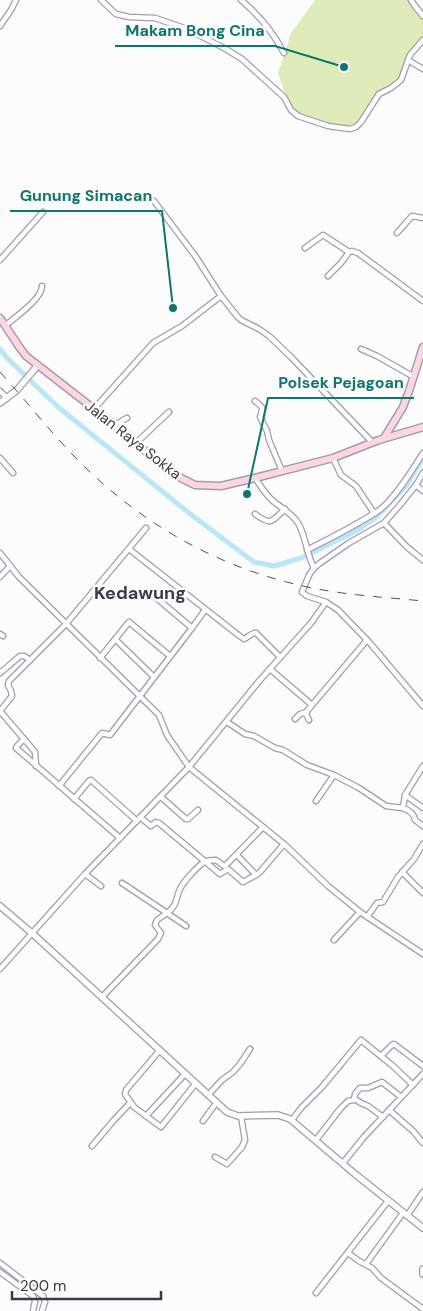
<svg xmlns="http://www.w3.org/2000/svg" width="423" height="1311" viewBox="0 0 423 1311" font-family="'DM Sans',sans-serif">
  <rect width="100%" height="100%" fill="#fcfcfc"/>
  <!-- green -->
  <polygon fill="#deebb8" points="315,0 412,0 423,14 423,40 411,55 403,82 381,94 370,112 355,131 313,125 290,110 278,73 291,33"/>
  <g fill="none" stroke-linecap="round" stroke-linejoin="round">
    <!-- canal -->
    <polyline stroke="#bae6f9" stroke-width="5" points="0,349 7,358 58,407 189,513 254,562 274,566 301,558 356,531 375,518 406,486 423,458"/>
    <defs>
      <g id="minor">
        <polyline points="101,0 116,14 129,17 155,18 187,29 224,48 242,59 284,97 291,110 298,116 328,126 350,129 356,127 361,122 379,94 391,88 401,80 410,55 423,40"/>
        <path d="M241,0C259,15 273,32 284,53"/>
        <polyline points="411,0 415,6 423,16"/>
        <polyline points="0,26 11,10 16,0"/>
        <polyline points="408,60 423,69"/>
        <polyline points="154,201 196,257 221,296 237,316 241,320 259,329 269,336 291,357 372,442"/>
        <polyline points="397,233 412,216 423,218"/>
        <polyline points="305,248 323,235 349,252"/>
        <polyline points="0,260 43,212"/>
        <polyline points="328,276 341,263 349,252 352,251 358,253 423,301"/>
        <path d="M5,326C15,317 42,299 42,286"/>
        <polyline points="361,349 377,356 414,377"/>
        <polyline points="0,391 7,398"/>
        <path d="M255,401C264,408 263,407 260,417L267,431L269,440L282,471"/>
        <polyline points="94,409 153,343 182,326 221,296"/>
        <polyline points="115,425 127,418"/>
        <polyline points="136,443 169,412"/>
        <polyline points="0,458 13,473"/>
        <polyline points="333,458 341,475 356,486 374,513"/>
        <polyline points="423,473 416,485 400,505 384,523 349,543 320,563 314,568 309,575 302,592 307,596 326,602 338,610 369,642 423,706"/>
        <path d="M255,478C260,485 265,494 272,500C281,508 292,513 298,523C306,536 306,553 314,568"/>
        <polyline points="416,485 423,491"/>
        <path d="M255,514C271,526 271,522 285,509"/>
        <polyline points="384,523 407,547 423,560"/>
        <path d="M129,549L237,634L244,639C249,637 252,632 256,633L280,657"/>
        <path d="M307,550C331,538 355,526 378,511C394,500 413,469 423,453"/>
        <polyline points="0,553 19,577 159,715 167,735 189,767 284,844 328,886 360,912 423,954"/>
        <polyline points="0,577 10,566"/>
        <polyline points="153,595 192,628 205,610"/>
        <polyline points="0,634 3,636"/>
        <polyline points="115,639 154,677"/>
        <polyline points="100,658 129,622 170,656"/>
        <polyline points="270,669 312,705"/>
        <polyline points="0,673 20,656 24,656 30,660"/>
        <polyline points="0,711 12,696 11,691 8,685 9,681 66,624 146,528"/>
        <polyline points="0,711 35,752 36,766"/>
        <polyline points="295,719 300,714 307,712"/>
        <polyline points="309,720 306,714 307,711 367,640"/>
        <polyline points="227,722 245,734 254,736 275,748 283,750 307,765 334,775"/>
        <polyline points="24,739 17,746 16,748 120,838"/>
        <path d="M423,766L405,795L403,808C409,810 414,813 415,820L423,826"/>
        <polyline points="59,786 102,733 110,735 192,628"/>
        <polyline points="405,795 423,808"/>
        <polyline points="161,797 186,819 188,819 198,810"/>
        <polyline points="74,799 89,781 91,780 137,821"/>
        <polyline points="316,801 334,775 359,788 386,806 403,808"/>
        <polyline points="140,817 151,826 156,822 159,823 220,874 228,869 243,882 256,875"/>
        <polyline points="237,855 256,875 260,872 284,844"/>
        <polyline points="402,872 423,893"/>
        <polyline points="85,874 101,886"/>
        <path d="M122,883L167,913C178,905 175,899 180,889C183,882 198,866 204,862C208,860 212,860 216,860L224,866L226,865L263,827"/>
        <polyline points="367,917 377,903 383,902 398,877 414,859 423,844"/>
        <polyline points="334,940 360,912"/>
        <polyline points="0,969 85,874 189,767 260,680 311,623 326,602"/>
        <polyline points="102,997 158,939 161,933 155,925 157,920 167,913 186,926"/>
        <polyline points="160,1050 126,1090 125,1094 134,1107 161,1127 196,1083"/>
        <polyline points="381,1056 392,1045 394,1044 423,1066"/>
        <polyline points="208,1095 222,1080 233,1072 240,1064 250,1049"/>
        <polyline points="355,1099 361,1103 368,1106 383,1117"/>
        <polyline points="389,1110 413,1131 423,1143"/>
        <polyline points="146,1116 185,1074"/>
        <polyline points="292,1120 301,1108 322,1087 361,1040 393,1066 413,1085"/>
        <polyline points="203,1121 217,1102"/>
        <polyline points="316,1140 340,1109 348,1101 354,1100 355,1094 360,1088 368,1088 382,1082 401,1097"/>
        <polyline points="92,1146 114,1120 130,1103"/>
        <polyline points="215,1157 227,1164 242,1147 245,1140 241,1116"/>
        <polyline points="343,1163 364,1137 423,1074"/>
        <polyline points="407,1216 423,1192"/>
        <polyline points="348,1253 359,1261 372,1268 381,1278 423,1309"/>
        <polyline points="0,1263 43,1296 45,1302 42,1311"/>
        <polyline points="366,1264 403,1213"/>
        <polyline points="0,1272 33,1296 35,1301 33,1311"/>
        <polyline points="316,1293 388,1201"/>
      </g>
      <g id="tertiary">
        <polyline points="0,403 17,390 38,365"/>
        <polyline points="0,906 33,934 227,1112 238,1116 278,1115 290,1119 355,1174 423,1228"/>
        <polyline points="423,1269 423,1274"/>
      </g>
      <g id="secondary">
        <polyline points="0,318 20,348 26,356 120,429 169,472 195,485 221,486 255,478 333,458 379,440 423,427"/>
        <polyline points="384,438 403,407 409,391 423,347"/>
      </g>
    </defs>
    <!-- minor casing -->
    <use href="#minor" stroke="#a19bb1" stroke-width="7"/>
    <!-- tertiary casing -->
    <use href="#tertiary" stroke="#a19bb1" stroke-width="8"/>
    <!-- secondary casing -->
    <use href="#secondary" stroke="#a19bb1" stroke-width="9"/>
    <!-- minor -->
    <use href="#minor" stroke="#fff" stroke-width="4.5"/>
    <!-- tertiary -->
    <use href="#tertiary" stroke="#fff" stroke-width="5.5"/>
    <!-- secondary -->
    <use href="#secondary" stroke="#fdd6e0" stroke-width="6"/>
    <!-- rail -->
    <path stroke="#54525a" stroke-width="1" stroke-dasharray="9 9" stroke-linecap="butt" d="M0,372C30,405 58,442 91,473C151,529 222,568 303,586C342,595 383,597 423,601"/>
  </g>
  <g text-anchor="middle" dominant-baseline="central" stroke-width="5" stroke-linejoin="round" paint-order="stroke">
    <!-- street labels -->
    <g font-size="15" fill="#3b3942" stroke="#fcfcfc">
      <text transform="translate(133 440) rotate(38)">Jalan Raya Sokka</text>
    </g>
    <!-- quarter labels -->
    <g font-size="18" font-weight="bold" fill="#3e384b" stroke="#fcfcfc">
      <text x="140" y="593">Kedawung</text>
    </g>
  </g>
  <!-- callouts -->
  <path fill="none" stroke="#0f766e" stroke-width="2" d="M344 67L275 46H115M173 308L162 211H10M247 494L268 398H414"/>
  <g fill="#0f766e" stroke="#fcfcfc" stroke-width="2">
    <circle cx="344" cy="67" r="5"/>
    <circle cx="173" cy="308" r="5"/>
    <circle cx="247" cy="494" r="5"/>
  </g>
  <g font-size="16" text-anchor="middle" font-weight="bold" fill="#0f766e" stroke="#fcfcfc" stroke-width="5" stroke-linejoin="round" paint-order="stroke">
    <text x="195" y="36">Makam Bong Cina</text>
    <text x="86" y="201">Gunung Simacan</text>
    <text x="341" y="388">Polsek Pejagoan</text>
  </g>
  <!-- scale -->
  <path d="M12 1291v8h149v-8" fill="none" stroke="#3b3942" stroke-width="2.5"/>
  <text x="20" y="1291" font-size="15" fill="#3b3942" stroke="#fcfcfc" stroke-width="4" paint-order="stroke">200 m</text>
</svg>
